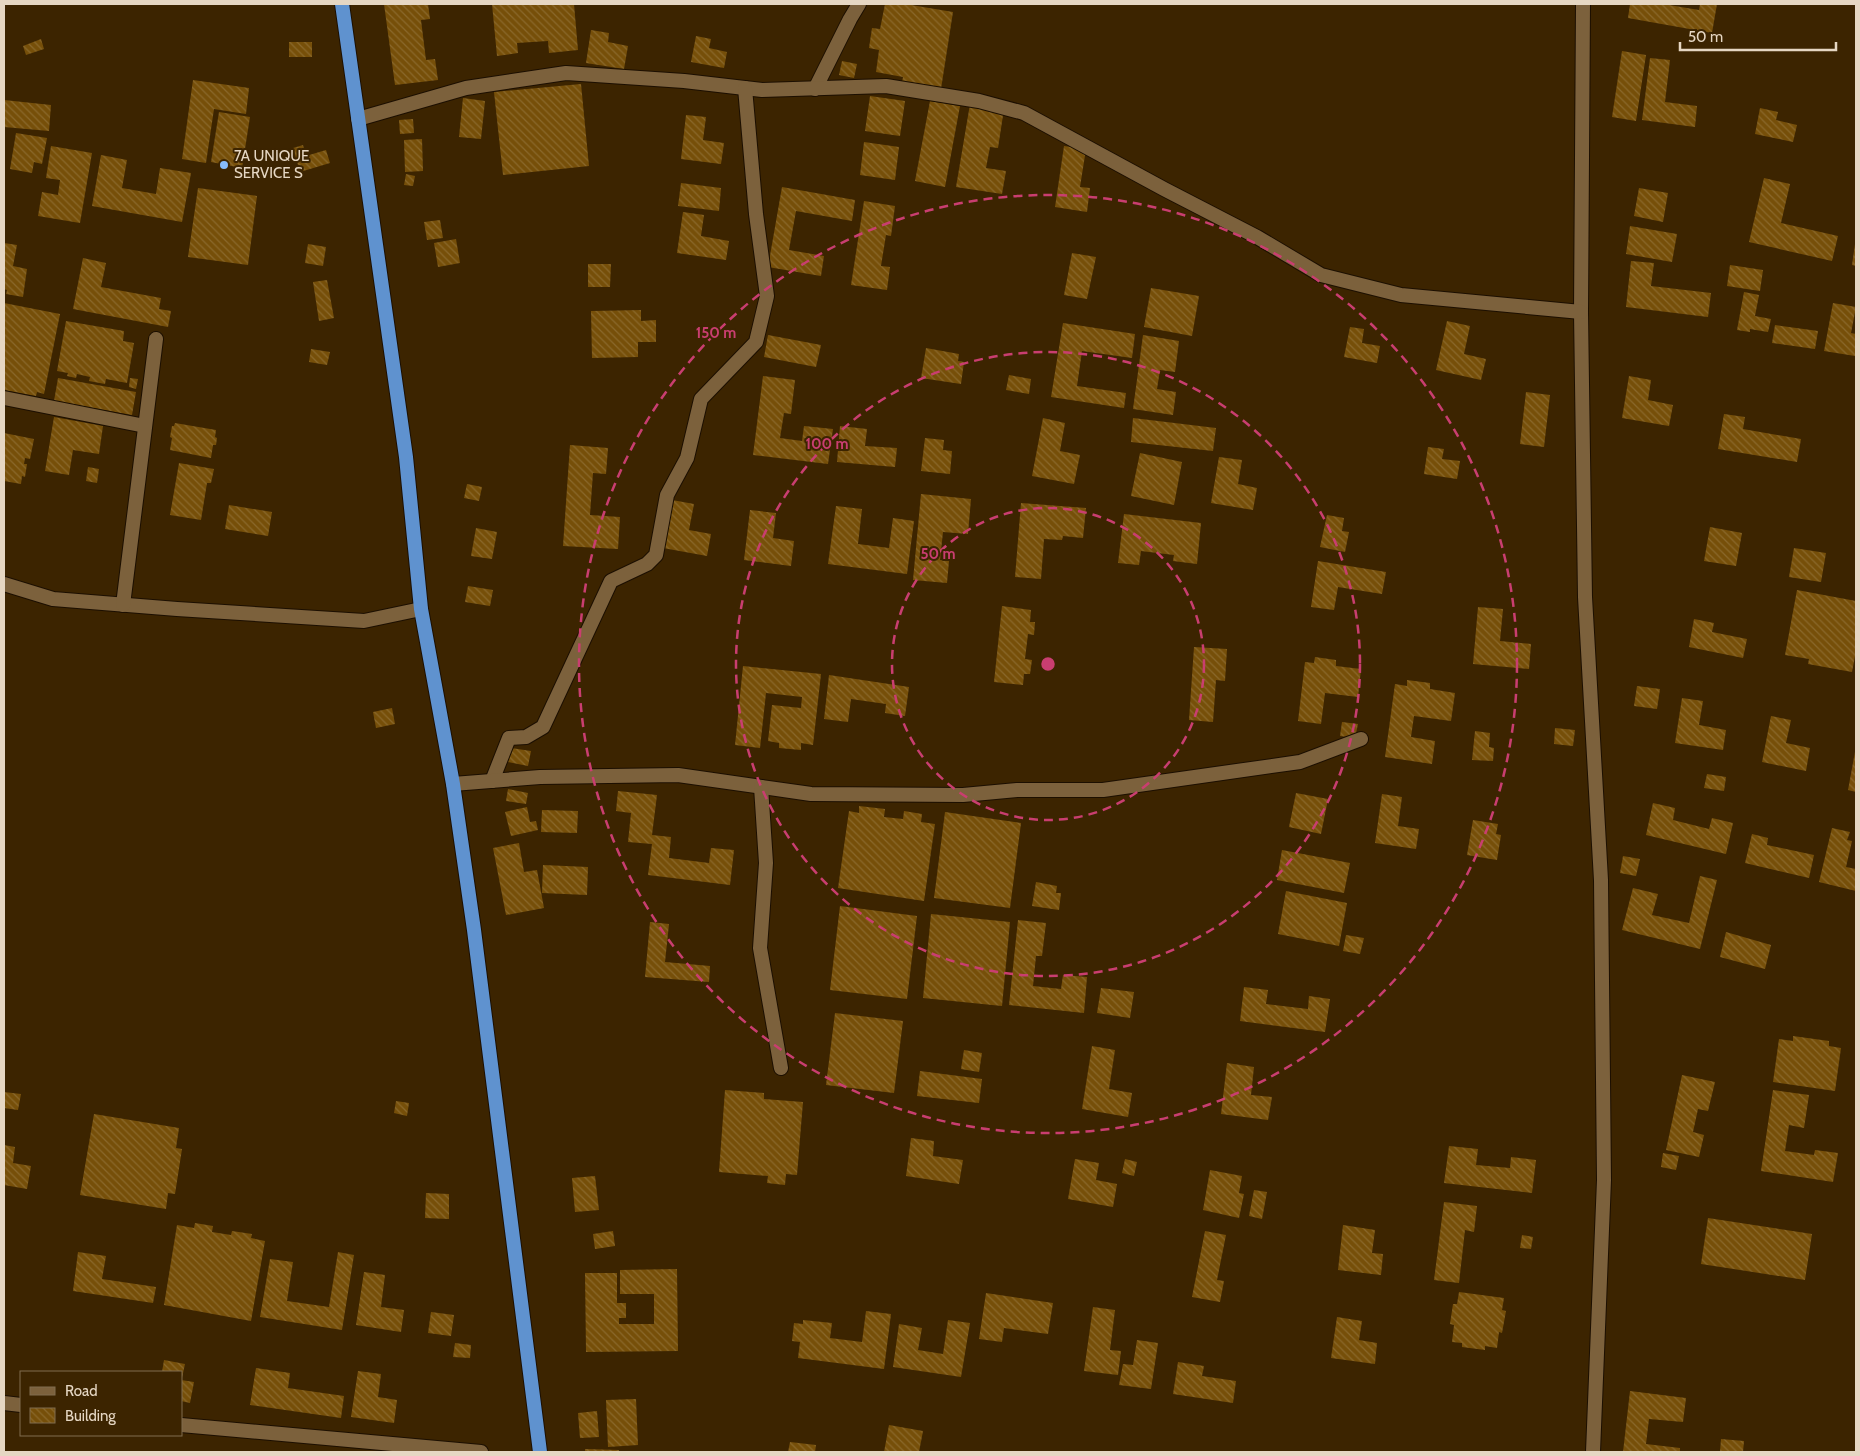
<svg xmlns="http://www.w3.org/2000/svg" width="1860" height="1456" viewBox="0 0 1860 1456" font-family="Cabin,sans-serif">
  <defs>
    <pattern id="building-back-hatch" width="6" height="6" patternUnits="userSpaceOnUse" patternTransform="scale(1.25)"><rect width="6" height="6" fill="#764f09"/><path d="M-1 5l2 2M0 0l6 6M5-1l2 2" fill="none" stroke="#8a682b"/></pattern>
  </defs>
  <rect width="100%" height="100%" fill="#3c2400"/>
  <!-- building -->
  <g fill="url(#building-back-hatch)">
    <polygon points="384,4 428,4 430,19 421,20 426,60 435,59 438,80 395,85"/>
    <polygon points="492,4 574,4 578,50 549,53 548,41 517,43 518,53 497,56"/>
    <polygon points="885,4 905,4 953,12 941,89 902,82 903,77 876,72 879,50 869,48 872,28 880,29"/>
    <polygon points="1630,4 1663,4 1699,10 1700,4 1717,4 1712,33 1628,18"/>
    <polygon points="591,30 609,33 608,42 628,46 624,69 586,63"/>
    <polygon points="696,36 711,39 709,48 727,52 724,68 691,62"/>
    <polygon points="41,39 44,49 26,55 23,46"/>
    <rect x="289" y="42" width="23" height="15"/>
    <polygon points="1622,51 1646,55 1636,121 1612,117"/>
    <polygon points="1650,58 1670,60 1665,102 1697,106 1695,127 1642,120"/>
    <polygon points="842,61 857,64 854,78 839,75"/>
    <polygon points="193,80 249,88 246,114 214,109 206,163 182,159"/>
    <polygon points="581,84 589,166 503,175 494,92"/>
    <polygon points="870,96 905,101 900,136 865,131"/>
    <polygon points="463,98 485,101 481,139 459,137"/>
    <polygon points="4,100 51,105 49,131 4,127"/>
    <polygon points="930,101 960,106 945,187 915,181"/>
    <polygon points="970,104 1004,109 998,148 990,147 986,168 1006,171 1002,194 956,187"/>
    <polygon points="1760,108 1778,112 1776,120 1797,125 1793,142 1755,134"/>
    <polygon points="219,112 250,117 242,168 211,162"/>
    <polygon points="686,115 706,117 703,140 724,143 721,164 681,159"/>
    <polygon points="413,119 414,133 400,134 399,120"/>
    <polygon points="16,133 47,138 42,164 34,162 32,173 10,169"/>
    <polygon points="422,139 423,171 405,172 404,140"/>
    <polygon points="864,142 899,147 895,180 860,175"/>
    <polygon points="303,145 306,156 326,150 330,163 300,172 293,148"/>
    <polygon points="51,146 92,153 80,223 38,216 42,192 58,195 60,180 46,178"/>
    <polygon points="1064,146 1086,149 1080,187 1090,188 1087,212 1055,207"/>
    <polygon points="101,155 127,160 122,188 156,194 160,168 191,173 182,222 92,206"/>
    <polygon points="406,174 415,176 413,186 404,185"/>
    <polygon points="1764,178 1790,184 1781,223 1838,236 1832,261 1749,242"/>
    <polygon points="681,183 721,188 719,211 678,206"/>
    <polygon points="782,187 855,200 852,221 796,211 789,250 824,256 821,276 768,267"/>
    <polygon points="198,188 257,196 248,265 188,257"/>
    <polygon points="1639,188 1668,193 1663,222 1634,216"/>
    <polygon points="864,201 895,206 891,236 886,235 881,266 890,267 887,290 851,285"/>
    <polygon points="683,212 704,215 701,236 729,241 726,260 677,253"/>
    <polygon points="440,220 443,238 427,240 424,222"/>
    <polygon points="1630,226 1677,234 1672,262 1626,254"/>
    <polygon points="456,239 460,263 438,267 434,243"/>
    <polygon points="4,243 17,245 13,266 27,269 23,297 6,294 7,290 4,289"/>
    <polygon points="308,244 326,247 323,266 305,263"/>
    <polygon points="1855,244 1856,245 1856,266 1852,265"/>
    <polygon points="1072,253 1096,257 1087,299 1064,295"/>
    <polygon points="83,258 106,263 101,287 161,298 159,309 171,311 168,327 73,309"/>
    <polygon points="1631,261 1654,263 1651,286 1711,293 1708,317 1626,307"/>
    <polygon points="588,264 611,264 610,287 588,287"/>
    <polygon points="1730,265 1763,270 1760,291 1727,286"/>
    <polygon points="327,280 334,318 319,321 313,282"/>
    <polygon points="1151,288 1199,296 1192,336 1144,327"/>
    <polygon points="1744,292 1759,295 1755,316 1771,319 1768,332 1750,329 1750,332 1737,330"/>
    <polygon points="4,303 60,314 44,394 37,392 36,396 4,390"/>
    <polygon points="1833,303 1856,307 1851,333 1856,334 1855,356 1824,351"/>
    <polygon points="641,310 641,321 656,320 656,342 638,342 638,357 592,358 591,311"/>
    <polygon points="66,321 124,331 123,341 134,343 127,383 106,379 105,384 89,381 90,377 77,374 76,378 67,376 68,373 57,371"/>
    <polygon points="1447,321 1470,326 1464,354 1486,359 1481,380 1436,370"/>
    <polygon points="1063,323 1135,334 1132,358 1082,351 1077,386 1126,393 1124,408 1051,397"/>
    <polygon points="1775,325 1818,331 1815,349 1772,343"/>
    <polygon points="1350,327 1364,329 1362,343 1380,346 1377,363 1344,357"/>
    <polygon points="768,335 821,345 816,367 764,357"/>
    <polygon points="1143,335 1179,341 1175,372 1160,370 1157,389 1176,392 1173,415 1133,409"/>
    <polygon points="926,348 959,354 958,361 964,362 961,384 921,378"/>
    <polygon points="311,349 330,352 327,365 309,362"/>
    <polygon points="1009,375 1031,379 1029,394 1006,390"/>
    <polygon points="763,376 795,380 791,414 784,413 780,438 802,441 804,426 833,429 828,464 753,455"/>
    <polygon points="1629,376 1651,380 1648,400 1673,405 1669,426 1622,418"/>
    <polygon points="58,378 136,392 132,415 54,401"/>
    <polygon points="130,378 138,379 136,389 129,387"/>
    <polygon points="1526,392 1550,395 1544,447 1520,444"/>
    <polygon points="1724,414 1745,417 1743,429 1801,439 1797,462 1718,449"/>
    <polygon points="54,417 103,426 99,454 73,450 69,475 45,471"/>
    <polygon points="1043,418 1065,423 1060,451 1080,455 1074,484 1032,476"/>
    <polygon points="1133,418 1216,428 1213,451 1131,442"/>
    <polygon points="175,423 216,430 215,437 217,438 216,445 213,445 211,458 170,450 172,438 170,437 172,426 174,426"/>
    <polygon points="840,426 867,429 865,446 897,448 895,467 837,462"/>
    <polygon points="4,433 34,439 30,459 25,458 24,464 27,464 25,477 22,476 21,484 4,481"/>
    <polygon points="925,438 944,440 943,450 952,451 950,474 921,471"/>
    <polygon points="570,445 608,448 606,474 593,473 590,515 620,517 618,549 563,546"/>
    <polygon points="1428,447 1444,449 1442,459 1460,461 1457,479 1424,474"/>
    <polygon points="1140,453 1182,462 1174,505 1131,496"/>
    <polygon points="1219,457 1242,460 1238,484 1257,488 1253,510 1211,503"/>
    <polygon points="179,463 214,469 211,483 207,483 201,520 170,515"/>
    <polygon points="88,467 99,469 97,483 86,481"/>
    <polygon points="467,484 482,487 479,501 464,498"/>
    <polygon points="921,494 971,499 968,534 943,532 940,560 949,561 947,583 913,580"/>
    <polygon points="672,500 694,504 689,530 711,534 707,556 663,548"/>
    <polygon points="1021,503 1086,508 1083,538 1063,536 1062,540 1044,539 1041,579 1015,577"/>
    <polygon points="229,505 272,512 268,536 225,529"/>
    <polygon points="836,506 862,509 858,544 889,548 893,518 914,521 907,574 828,564"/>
    <polygon points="750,510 776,513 773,538 794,541 791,566 744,560"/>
    <polygon points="1124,514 1201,523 1197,564 1173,561 1174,555 1141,551 1139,565 1118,563"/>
    <polygon points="1327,515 1344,518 1342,531 1349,532 1345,552 1320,547"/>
    <polygon points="1710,527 1742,533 1736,566 1704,561"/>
    <polygon points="476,528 497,532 492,559 471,556"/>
    <polygon points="1794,548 1826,553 1821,582 1789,577"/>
    <polygon points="1318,561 1386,572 1382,594 1338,587 1334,610 1311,607"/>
    <polygon points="468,586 493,590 490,606 465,602"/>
    <polygon points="1797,590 1856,601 1856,651 1852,672 1808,664 1809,659 1785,655"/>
    <polygon points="1002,606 1031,610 1030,622 1035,622 1034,635 1028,634 1025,659 1032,660 1030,674 1024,674 1023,685 994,682"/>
    <polygon points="1478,607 1503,609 1500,641 1531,644 1529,669 1473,664"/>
    <polygon points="1694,619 1714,623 1712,632 1747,639 1743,658 1689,647"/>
    <polygon points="1194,647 1227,649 1225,681 1216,680 1213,722 1189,720"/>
    <polygon points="1315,657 1336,660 1336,666 1361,669 1358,697 1325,693 1321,724 1298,721 1305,662 1314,663"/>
    <polygon points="743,666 821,674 813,745 801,743 801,750 779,748 779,743 768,741 772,705 801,708 802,697 766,693 760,748 735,745"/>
    <polygon points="829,675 909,687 905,716 885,713 886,704 851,699 848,722 824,719"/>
    <polygon points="1407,680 1430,683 1430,689 1455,693 1451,721 1414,716 1411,737 1435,741 1432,764 1385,757 1395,684 1407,686"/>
    <polygon points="1637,686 1660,689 1657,709 1634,706"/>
    <polygon points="1682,698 1703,701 1699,725 1726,730 1723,750 1675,743"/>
    <polygon points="392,708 395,724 376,728 373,712"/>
    <polygon points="1771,716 1791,720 1786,743 1810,748 1806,771 1762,762"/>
    <polygon points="1342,722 1358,724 1355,738 1340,736"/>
    <polygon points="1555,728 1575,730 1573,746 1554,744"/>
    <polygon points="1475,731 1490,733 1489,747 1494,748 1493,761 1472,760"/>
    <polygon points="511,748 531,751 528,766 508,762"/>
    <polygon points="1855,752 1856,752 1856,792 1848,790"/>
    <polygon points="1707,774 1726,777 1724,791 1704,788"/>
    <polygon points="508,789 528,793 526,804 506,801"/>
    <polygon points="618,791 657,795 652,835 671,837 669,858 709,863 711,848 734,850 730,885 648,875 652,844 628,842 631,813 616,811"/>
    <polygon points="1296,793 1328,799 1321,834 1289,827"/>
    <polygon points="1382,794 1402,797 1398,826 1419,829 1416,849 1375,843"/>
    <polygon points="1653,803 1675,808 1673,820 1709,829 1712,818 1733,823 1726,854 1646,835"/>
    <polygon points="859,806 885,809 884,817 903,819 904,811 922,814 921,822 935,824 924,901 838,888 849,811 859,813"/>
    <polygon points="527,807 530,822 536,821 538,830 511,836 505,812"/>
    <polygon points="542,810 578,811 577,833 541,832"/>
    <polygon points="945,812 1021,823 1010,908 934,898"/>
    <polygon points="1473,820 1498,824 1496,834 1501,835 1497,860 1467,855"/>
    <polygon points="1832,828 1850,832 1847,840 1852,841 1846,867 1856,869 1856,891 1819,882"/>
    <polygon points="1752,834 1768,838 1767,845 1814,855 1809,878 1745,863"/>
    <polygon points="519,843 524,872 537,870 544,908 506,915 493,848"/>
    <polygon points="1282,850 1350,863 1344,893 1277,880"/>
    <polygon points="1623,856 1640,859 1636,876 1620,873"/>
    <polygon points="543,865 588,867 587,895 542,893"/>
    <polygon points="1700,876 1717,880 1700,949 1622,930 1633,888 1658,894 1652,915 1689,923"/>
    <polygon points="1036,882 1057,886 1056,893 1061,893 1059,910 1032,906"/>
    <polygon points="1286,891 1347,903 1339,946 1278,934"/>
    <polygon points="840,906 917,916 907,999 830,990"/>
    <polygon points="931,914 1010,922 1002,1006 923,998"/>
    <polygon points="1018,920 1046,923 1042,956 1036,956 1033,986 1061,989 1063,975 1087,977 1084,1013 1009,1005"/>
    <polygon points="650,922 669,924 665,962 710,966 709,982 645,977"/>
    <polygon points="1726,932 1771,945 1765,969 1720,957"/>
    <polygon points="1346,935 1364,938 1360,954 1343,951"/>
    <polygon points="1244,987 1268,990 1266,1004 1308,1009 1309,996 1330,999 1325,1032 1240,1021"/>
    <polygon points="1101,988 1134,992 1130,1018 1097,1013"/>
    <polygon points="835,1013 903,1021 894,1093 826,1085"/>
    <polygon points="1793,1036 1829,1041 1829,1046 1841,1048 1835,1091 1773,1082 1779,1039 1793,1041"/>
    <polygon points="1092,1046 1115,1050 1109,1089 1132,1093 1128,1117 1082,1109"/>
    <polygon points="964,1050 982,1053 979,1072 961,1069"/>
    <polygon points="1227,1063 1254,1067 1251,1095 1272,1097 1268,1120 1221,1114"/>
    <polygon points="920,1071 982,1079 979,1103 917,1096"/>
    <polygon points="1682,1075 1715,1082 1708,1111 1698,1109 1693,1132 1704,1135 1699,1157 1666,1150"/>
    <polygon points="725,1090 764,1093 764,1099 803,1102 797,1175 786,1174 785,1185 767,1183 768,1176 719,1172"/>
    <polygon points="1773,1090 1809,1095 1804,1128 1789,1125 1785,1151 1814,1155 1815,1150 1838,1153 1833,1182 1761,1171"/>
    <polygon points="4,1092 21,1094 18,1110 4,1108"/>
    <polygon points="396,1101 409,1103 407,1116 394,1113"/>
    <polygon points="94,1114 179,1128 176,1148 182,1149 175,1194 168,1193 166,1209 80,1195"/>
    <polygon points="911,1138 934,1141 933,1156 963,1160 959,1184 906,1176"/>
    <polygon points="4,1145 15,1147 13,1163 31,1166 27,1189 4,1185"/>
    <polygon points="1449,1146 1478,1149 1476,1165 1510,1168 1511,1157 1536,1160 1532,1193 1444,1183"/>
    <polygon points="1663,1153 1679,1156 1676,1170 1661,1167"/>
    <polygon points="1075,1159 1099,1163 1096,1180 1117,1184 1113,1207 1068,1199"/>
    <polygon points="1125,1159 1137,1162 1134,1176 1122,1173"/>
    <polygon points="1210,1170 1242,1176 1239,1193 1244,1194 1239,1218 1203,1210"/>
    <polygon points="595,1176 599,1210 575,1212 572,1178"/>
    <polygon points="1254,1190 1267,1192 1262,1219 1249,1216"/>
    <polygon points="426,1193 449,1194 449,1219 425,1218"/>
    <polygon points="1444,1202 1477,1206 1474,1232 1465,1230 1459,1283 1434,1280"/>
    <polygon points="1708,1218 1812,1234 1805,1280 1701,1264"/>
    <polygon points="195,1223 213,1226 212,1232 231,1235 232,1231 252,1234 251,1238 265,1241 251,1321 164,1305 177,1225 194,1228"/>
    <polygon points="1343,1225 1375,1230 1372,1253 1383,1254 1381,1275 1338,1270"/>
    <polygon points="613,1231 615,1246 595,1249 593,1234"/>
    <polygon points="1205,1231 1226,1235 1217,1280 1224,1281 1220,1302 1192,1297"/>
    <polygon points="1522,1235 1533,1237 1531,1249 1520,1248"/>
    <polygon points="78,1252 106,1256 102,1279 156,1287 153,1303 73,1291"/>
    <polygon points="338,1252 354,1255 342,1330 260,1317 270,1259 293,1262 287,1301 329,1307"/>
    <polygon points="677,1269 678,1351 586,1352 585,1273 617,1273 617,1303 626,1303 626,1318 619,1318 619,1324 654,1324 654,1294 620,1294 620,1270"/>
    <polygon points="364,1272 385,1275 381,1307 404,1310 401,1332 356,1325"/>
    <polygon points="1459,1292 1504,1298 1502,1310 1506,1311 1502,1333 1499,1332 1497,1348 1485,1346 1485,1350 1462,1347 1462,1343 1452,1342 1454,1325 1450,1324 1453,1304 1457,1304"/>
    <polygon points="986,1293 1053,1303 1048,1334 1004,1328 1002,1342 979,1339"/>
    <polygon points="1093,1307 1115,1310 1110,1350 1121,1351 1118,1375 1084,1371"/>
    <polygon points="866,1311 891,1314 884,1369 798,1358 800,1342 792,1341 794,1323 803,1324 803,1320 832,1323 830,1338 862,1342"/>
    <polygon points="431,1312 454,1315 451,1336 428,1333"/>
    <polygon points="1337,1317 1362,1321 1359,1340 1377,1343 1375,1364 1331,1358"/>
    <polygon points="948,1320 970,1323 961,1377 893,1367 899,1324 922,1328 918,1350 943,1354"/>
    <polygon points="1137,1340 1158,1343 1151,1389 1119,1385 1123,1364 1133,1365"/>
    <polygon points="455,1343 471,1345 470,1358 453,1357"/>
    <polygon points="164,1360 185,1364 182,1378 181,1372 162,1372"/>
    <polygon points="1178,1362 1204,1366 1202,1376 1236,1381 1233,1403 1173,1394"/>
    <polygon points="256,1368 290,1373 288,1388 344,1396 341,1418 250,1405"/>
    <polygon points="358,1371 381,1374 378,1397 397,1400 394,1423 351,1417"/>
    <polygon points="181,1380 194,1382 190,1403 181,1401"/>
    <polygon points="1630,1391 1686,1398 1683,1422 1649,1419 1646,1444 1680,1448 1680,1452 1623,1452"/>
    <polygon points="636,1399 638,1445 608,1447 606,1400"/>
    <polygon points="597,1411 599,1437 580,1438 578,1413"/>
    <polygon points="889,1425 923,1431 919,1452 884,1452"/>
    <polygon points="1721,1439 1744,1441 1743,1452 1720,1452"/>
    <polygon points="790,1442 816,1445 815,1452 788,1452"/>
    <polygon points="585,1449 619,1450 619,1452 585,1452"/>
  </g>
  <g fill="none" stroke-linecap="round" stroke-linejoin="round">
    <defs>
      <g id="minor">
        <polyline points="1583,4 1581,312 1585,597 1601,880 1604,1180 1593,1452"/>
        <polyline points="815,89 850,19 859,4"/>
        <polyline points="358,119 466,88 566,73 684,81 762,90 886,86 979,101 1024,113 1164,189 1257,237 1321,275 1401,295 1581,312"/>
        <polyline points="4,398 145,426"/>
        <polyline points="4,584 53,599 177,609 364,621 421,609"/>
        <polyline points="123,605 156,339"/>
        <polyline points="492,781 509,738 526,737 543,727 611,581 647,564 656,555 667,495 687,458 701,399 756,342 767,296 756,214 745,88"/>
        <polyline points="453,784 540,777 678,775 811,794 963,795 1017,790 1103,790 1300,762 1361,739"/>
        <polyline points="761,787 766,863 760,948 781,1068"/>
        <polyline points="4,1403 21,1405"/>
        <polyline points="181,1425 481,1452"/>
      </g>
      <polyline id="trunk" points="342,4 406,457 421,609 453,784 474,930 540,1452"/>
    </defs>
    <!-- minor casing -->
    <use href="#minor" stroke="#1c0f00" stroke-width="16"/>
    <!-- trunk casing -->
    <use href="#trunk" stroke="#1c0f00" stroke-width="16"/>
    <!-- minor -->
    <use href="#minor" stroke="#7c613c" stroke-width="14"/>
    <!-- trunk -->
    <use href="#trunk" stroke="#5f92cf" stroke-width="14"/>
  </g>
  <!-- distance rings -->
  <g fill="none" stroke="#c93e70" stroke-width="2.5" stroke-dasharray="9 6">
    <circle cx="1048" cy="664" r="156"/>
    <circle cx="1048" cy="664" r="312"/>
    <circle cx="1048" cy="664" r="469"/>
  </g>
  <!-- markers -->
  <circle fill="#86bbfb" stroke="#3c2400" stroke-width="2" cx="224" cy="165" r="5"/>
  <g text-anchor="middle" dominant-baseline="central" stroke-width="4" stroke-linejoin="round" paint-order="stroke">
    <!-- poi labels -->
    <g font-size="15" fill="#e6d7c3" stroke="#3c2400" text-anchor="start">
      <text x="234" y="156">7A UNIQUE<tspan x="234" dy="17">SERVICE S</tspan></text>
    </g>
  </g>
  <circle cx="1048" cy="664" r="8" fill="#c93e70" stroke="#3c2400" stroke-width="2.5"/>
  <g font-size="15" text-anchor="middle" font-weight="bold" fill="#c93e70" stroke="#3c2400" stroke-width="4" stroke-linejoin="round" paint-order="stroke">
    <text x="716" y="338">150 m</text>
    <text x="827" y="449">100 m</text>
    <text x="938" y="559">50 m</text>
  </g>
  <!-- border -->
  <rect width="1860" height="1456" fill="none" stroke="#e6d7c3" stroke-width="10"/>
  <!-- legend -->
  <rect x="20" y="1371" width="162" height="65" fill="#3c2400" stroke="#806c4e"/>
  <rect x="30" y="1387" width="25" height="8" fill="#7c613c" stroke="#806c4e"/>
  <text x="65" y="1396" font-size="15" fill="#e6d7c3">Road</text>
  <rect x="30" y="1408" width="25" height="15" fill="url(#building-back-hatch)" stroke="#806c4e"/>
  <text x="65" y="1421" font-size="15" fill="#e6d7c3">Building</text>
  <!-- scale -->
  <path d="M1680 42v8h156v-8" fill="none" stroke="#e6d7c3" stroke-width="2.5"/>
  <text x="1688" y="42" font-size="15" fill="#e6d7c3" stroke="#3c2400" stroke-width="4" paint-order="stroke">50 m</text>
</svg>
